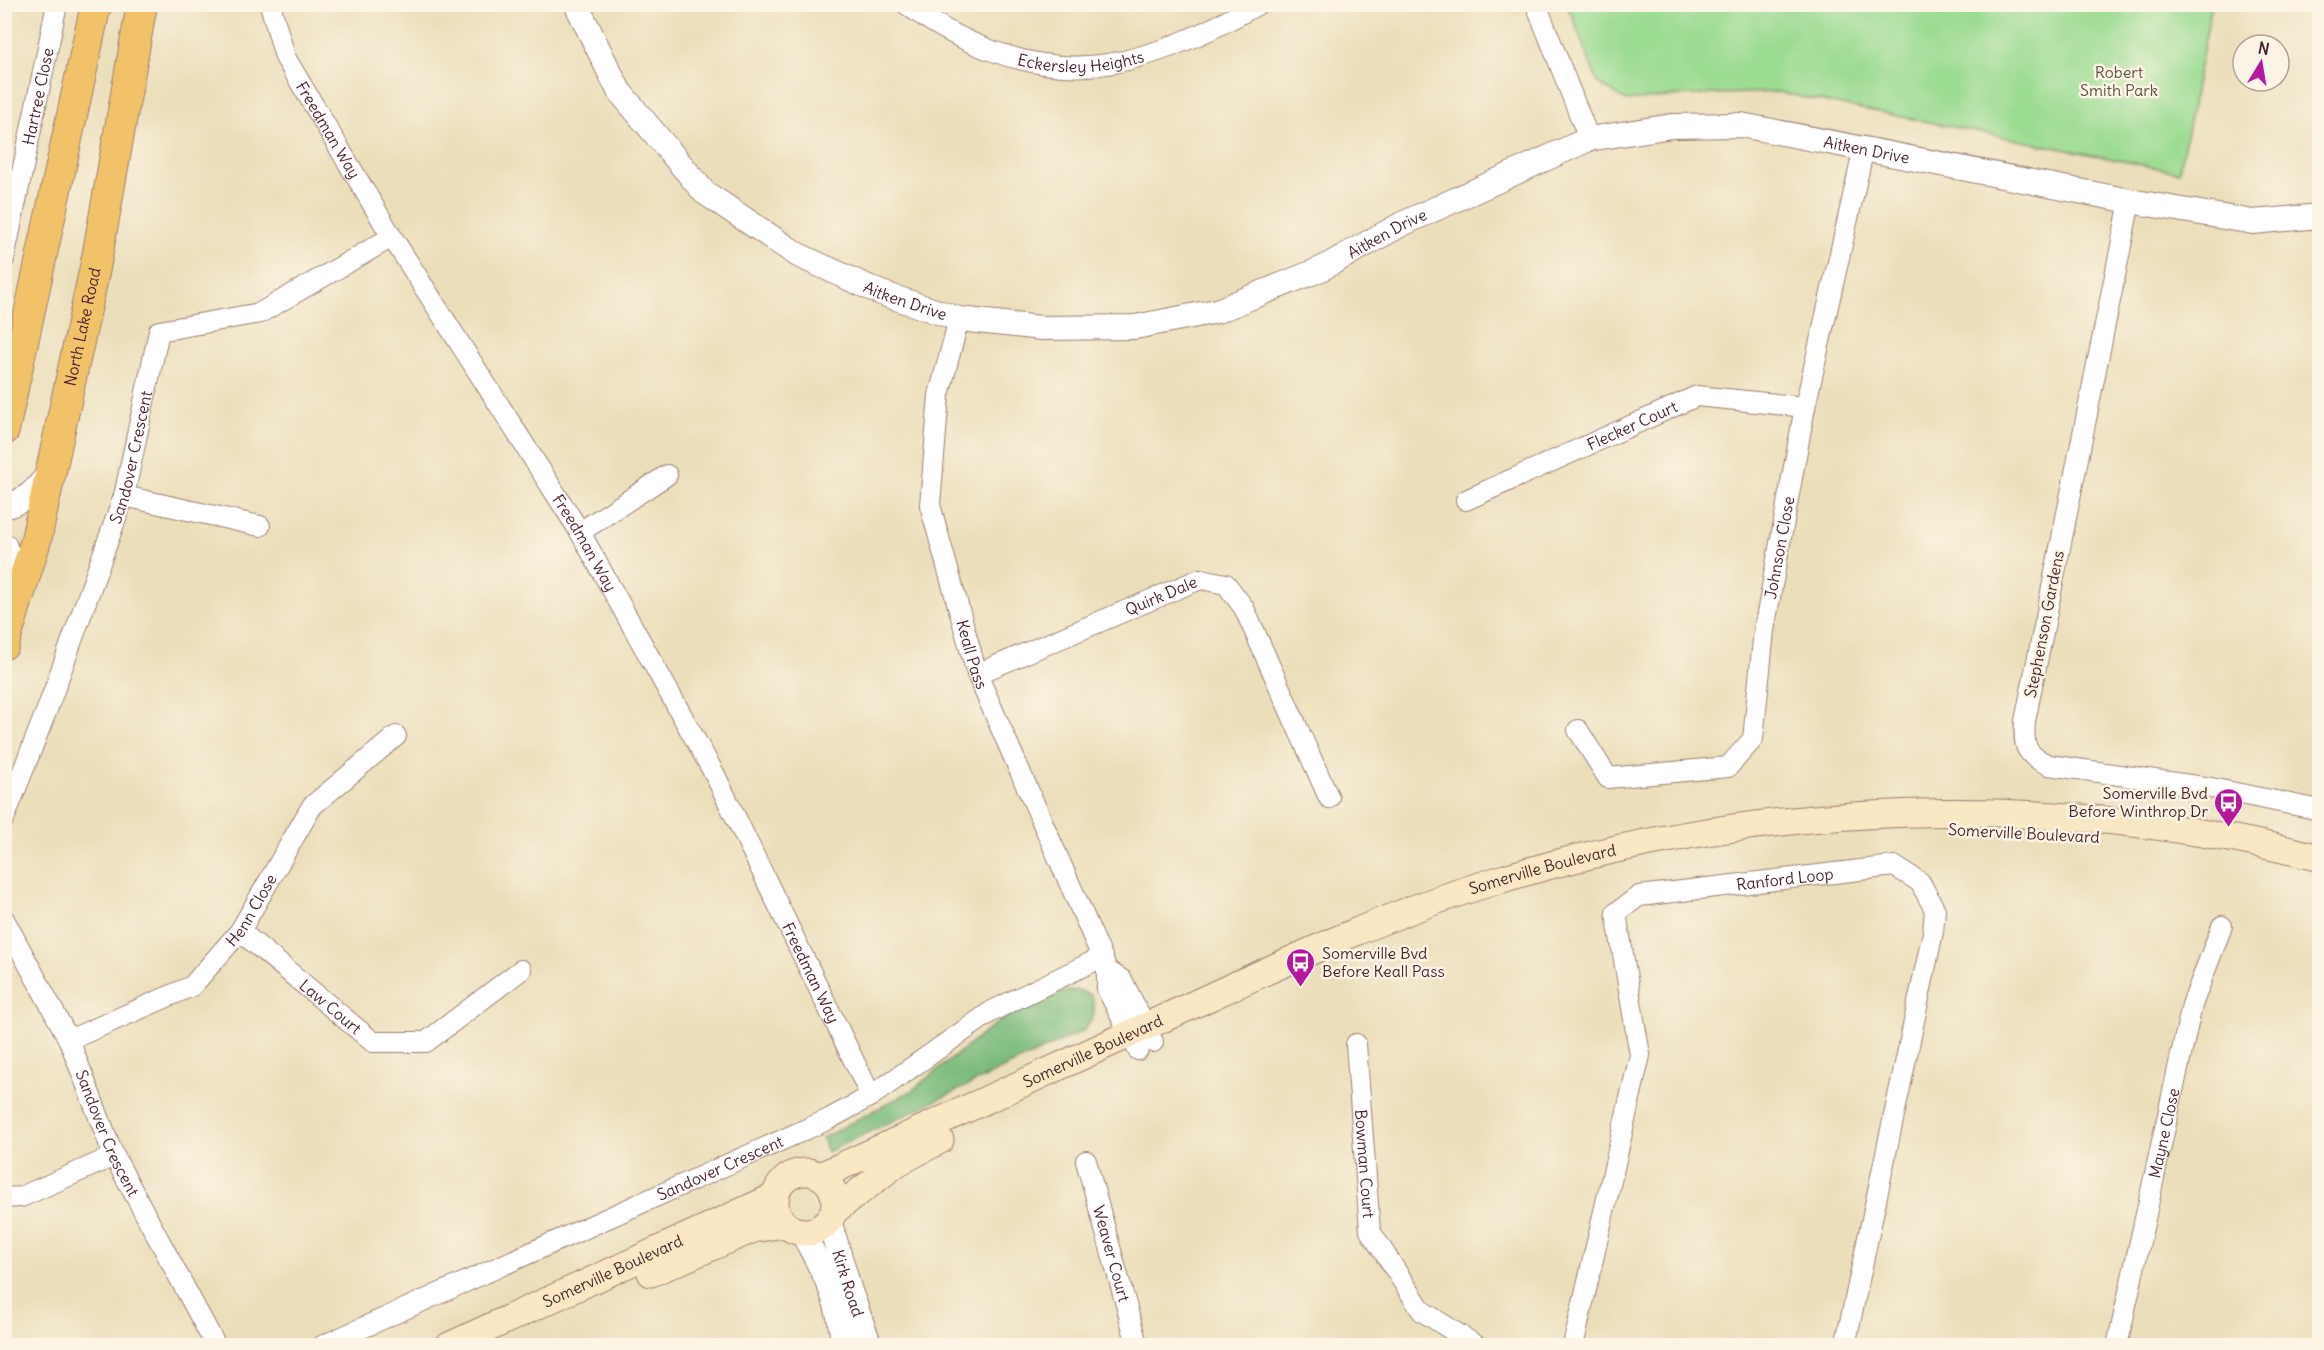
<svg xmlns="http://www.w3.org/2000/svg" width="2324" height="1350" viewBox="0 0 2324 1350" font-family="Delius,sans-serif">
  <rect width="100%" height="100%" fill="#fcf5e5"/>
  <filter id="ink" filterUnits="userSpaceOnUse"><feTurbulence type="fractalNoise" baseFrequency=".0167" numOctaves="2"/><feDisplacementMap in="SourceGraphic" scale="12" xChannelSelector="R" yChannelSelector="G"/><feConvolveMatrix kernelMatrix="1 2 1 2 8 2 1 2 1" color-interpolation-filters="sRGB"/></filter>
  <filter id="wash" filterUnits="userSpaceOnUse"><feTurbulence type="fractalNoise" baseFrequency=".008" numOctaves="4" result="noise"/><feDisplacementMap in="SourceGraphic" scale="24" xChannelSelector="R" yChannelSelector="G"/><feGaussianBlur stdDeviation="1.35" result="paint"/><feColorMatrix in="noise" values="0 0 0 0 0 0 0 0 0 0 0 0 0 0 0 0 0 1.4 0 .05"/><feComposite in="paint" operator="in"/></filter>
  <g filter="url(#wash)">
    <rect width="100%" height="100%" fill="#ebdeba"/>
    <!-- green -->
    <polygon fill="#9bdb92" stroke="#727d5e" stroke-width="1.5" points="2212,4 2179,172 1777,92 1688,95 1627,101 1598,83 1572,15 1566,5"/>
    <!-- forest -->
    <path fill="#7cbb7c" stroke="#636d54" stroke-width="1.5" d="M1078,990L1091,995C1098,1010 1094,1018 1083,1031L827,1152L822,1138L911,1091L998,1022L1022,1009L1067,991Z"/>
  </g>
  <g filter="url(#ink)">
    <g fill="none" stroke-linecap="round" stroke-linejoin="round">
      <defs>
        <g id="minor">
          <path id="s1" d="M270,4L285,57L392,237L580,532L715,775L871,1096"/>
          <path id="s2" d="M906,4C957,42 1023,70 1088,66C1144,63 1210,32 1258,4"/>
          <polyline points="1536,4 1589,139"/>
          <path d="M2130,201L2025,721C2023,746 2025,755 2049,765L2211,788L2320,810"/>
          <path id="s3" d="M4,259L57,4"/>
          <path id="s4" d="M959,319L939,395L930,505L977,674L1102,957L1107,970V989L1138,1050"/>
          <polyline points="124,496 260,526"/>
          <path id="s5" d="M1466,500L1697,396L1805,407"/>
          <polyline points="580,532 667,475"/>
          <path id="s6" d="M977,674L1200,579L1226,584L1244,608L1329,798"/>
          <path id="s7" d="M1578,730L1608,778L1728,767L1753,739L1764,630L1805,407L1864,148"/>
          <path id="s8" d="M4,819L48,707L124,496L159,331L260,313L392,237"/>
          <path id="s9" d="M4,919L69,1040L114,1156L216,1346"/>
          <path id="s10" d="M240,931L373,1042H426L521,970"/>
          <polyline points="1107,970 1122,980 1153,1042"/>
          <path id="s11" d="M69,1040L192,986L240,931L312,806L396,736"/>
          <path id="s12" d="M1356,1044L1370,1231L1422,1311L1477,1346"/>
          <path id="s13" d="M1086,1161L1135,1337L1133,1346"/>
          <polyline points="4,1198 21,1197 114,1156"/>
          <path id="s14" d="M322,1346L829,1119L871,1096L992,1011L1102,957"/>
          <path id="s15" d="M1573,1346L1640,1055L1616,913L1639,896L1894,866L1920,882L1935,910L1933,932L1845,1346"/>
          <path id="s16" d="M2117,1346L2192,1005L2222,926"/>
        </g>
        <g id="tertiary">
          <path id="s17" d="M576,4L619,91L704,192L798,255L881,293L959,319L1041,328L1135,327L1217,311L1321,269L1402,224L1589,139L1672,126L1741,125L2130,201L2253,222L2320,216"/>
          <path d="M4,507C30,499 36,490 52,469"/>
          <polyline points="4,545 22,586"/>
          <path id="s18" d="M829,1220L850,1291L870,1346"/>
          <path d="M802,1232C824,1273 840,1298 843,1346"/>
        </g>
        <g id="secondary">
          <circle cx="805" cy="1202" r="30"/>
          <path id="s19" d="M820,1176C942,1121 1064,1064 1186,1008C1286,962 1387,914 1492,882C1756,800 2051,789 2320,858"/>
          <polyline points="834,1211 897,1163 940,1140"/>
          <polyline points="651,1273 753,1229 784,1224"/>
          <path id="s20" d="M449,1346L776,1196"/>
        </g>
        <g id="primary">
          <polyline points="4,430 96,4"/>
          <path id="s21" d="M4,644L36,540L96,263L142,4"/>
        </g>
      </defs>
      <!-- minor casing -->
      <use href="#minor" stroke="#9a7e72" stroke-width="22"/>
      <!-- tertiary casing -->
      <use href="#tertiary" stroke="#9a7e72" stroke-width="26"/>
      <!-- secondary casing -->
      <use href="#secondary" stroke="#9a7e72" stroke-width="29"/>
      <!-- primary casing -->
      <use href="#primary" stroke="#9a7e72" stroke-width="32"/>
      <!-- minor -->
      <use href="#minor" stroke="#fff" stroke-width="20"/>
      <!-- tertiary -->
      <use href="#tertiary" stroke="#fff" stroke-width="24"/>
      <!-- secondary -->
      <use href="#secondary" stroke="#fae7c3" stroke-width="27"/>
      <!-- primary -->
      <use href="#primary" stroke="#f2c26a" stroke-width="30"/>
    </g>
  </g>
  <!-- icons -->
  <defs>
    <symbol id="bus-pin" viewBox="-11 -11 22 30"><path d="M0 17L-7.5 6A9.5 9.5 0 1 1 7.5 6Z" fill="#b5179e" stroke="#fcf5e5"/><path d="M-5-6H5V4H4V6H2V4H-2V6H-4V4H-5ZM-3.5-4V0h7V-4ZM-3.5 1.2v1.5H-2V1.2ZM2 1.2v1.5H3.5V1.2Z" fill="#fff"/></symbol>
  </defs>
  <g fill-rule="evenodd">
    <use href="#bus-pin" x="2212" y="786" width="33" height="45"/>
    <use href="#bus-pin" x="1284" y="946" width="33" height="45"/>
  </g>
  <g text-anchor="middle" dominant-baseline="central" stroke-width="5" stroke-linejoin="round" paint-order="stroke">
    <!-- street labels -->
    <g font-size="16" fill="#4a1f2b" stroke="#fcf5e5">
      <text stroke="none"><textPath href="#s2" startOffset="189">Eckersley Heights</textPath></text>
      <text stroke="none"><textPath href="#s3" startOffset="166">Hartree Close</textPath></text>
      <text stroke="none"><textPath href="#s1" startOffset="140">Freedman Way</textPath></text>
      <text stroke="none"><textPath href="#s17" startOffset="1467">Aitken Drive</textPath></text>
      <text stroke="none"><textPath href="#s17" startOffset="963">Aitken Drive</textPath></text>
      <text stroke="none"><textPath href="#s17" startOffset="459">Aitken Drive</textPath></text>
      <text stroke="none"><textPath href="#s21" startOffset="327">North Lake Road</textPath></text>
      <text stroke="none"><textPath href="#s5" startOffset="182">Flecker Court</textPath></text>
      <text stroke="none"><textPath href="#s8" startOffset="384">Sandover Crescent</textPath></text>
      <text stroke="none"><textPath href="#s1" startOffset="626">Freedman Way</textPath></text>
      <text stroke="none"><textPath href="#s7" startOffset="408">Johnson Close</textPath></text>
      <text stroke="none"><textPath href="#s6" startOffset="200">Quirk Dale</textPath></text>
      <text transform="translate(2044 624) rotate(-79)">Stephenson Gardens</text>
      <text stroke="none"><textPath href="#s4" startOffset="344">Keall Pass</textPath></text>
      <text transform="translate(2024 833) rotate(3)">Somerville Boulevard</text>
      <text stroke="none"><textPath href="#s19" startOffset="786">Somerville Boulevard</textPath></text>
      <text stroke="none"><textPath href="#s15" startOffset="618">Ranford Loop</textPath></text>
      <text stroke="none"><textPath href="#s11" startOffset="231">Henn Close</textPath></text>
      <text stroke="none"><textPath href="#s1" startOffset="1112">Freedman Way</textPath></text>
      <text stroke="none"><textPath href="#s10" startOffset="118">Law Court</textPath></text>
      <text stroke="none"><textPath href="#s19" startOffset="300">Somerville Boulevard</textPath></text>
      <text stroke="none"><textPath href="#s9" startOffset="238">Sandover Crescent</textPath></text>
      <text stroke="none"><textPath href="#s16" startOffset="218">Mayne Close</textPath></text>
      <text stroke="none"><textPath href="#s12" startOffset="120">Bowman Court</textPath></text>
      <text stroke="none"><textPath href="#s14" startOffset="436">Sandover Crescent</textPath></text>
      <text stroke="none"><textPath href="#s13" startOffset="96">Weaver Court</textPath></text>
      <text stroke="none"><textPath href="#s20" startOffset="180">Somerville Boulevard</textPath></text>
      <text stroke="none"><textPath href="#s18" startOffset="66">Kirk Road</textPath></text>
    </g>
    <!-- park labels -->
    <g font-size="16" fill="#5e4e45" stroke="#fcf5e5">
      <text x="2119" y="72">Robert<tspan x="2119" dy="18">Smith Park</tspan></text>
    </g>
    <!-- poi labels -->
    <g font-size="16" fill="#4a1f2b" stroke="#fcf5e5" text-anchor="end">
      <text x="2208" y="793">Somerville Bvd<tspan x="2208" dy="18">Before Winthrop Dr</tspan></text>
      <text x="1322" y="953" text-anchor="start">Somerville Bvd<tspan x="1322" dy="18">Before Keall Pass</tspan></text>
    </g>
  </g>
  <!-- margin -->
  <rect width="2324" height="1350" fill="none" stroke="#fcf5e5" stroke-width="24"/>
  <!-- north arrow -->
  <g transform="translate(2261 63) rotate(11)"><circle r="28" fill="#fcf5e5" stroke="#b59f9b" stroke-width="1.5"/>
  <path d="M0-4.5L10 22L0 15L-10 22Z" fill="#b5179e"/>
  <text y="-9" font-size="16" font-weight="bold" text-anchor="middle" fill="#4a1f2b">N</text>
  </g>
</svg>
